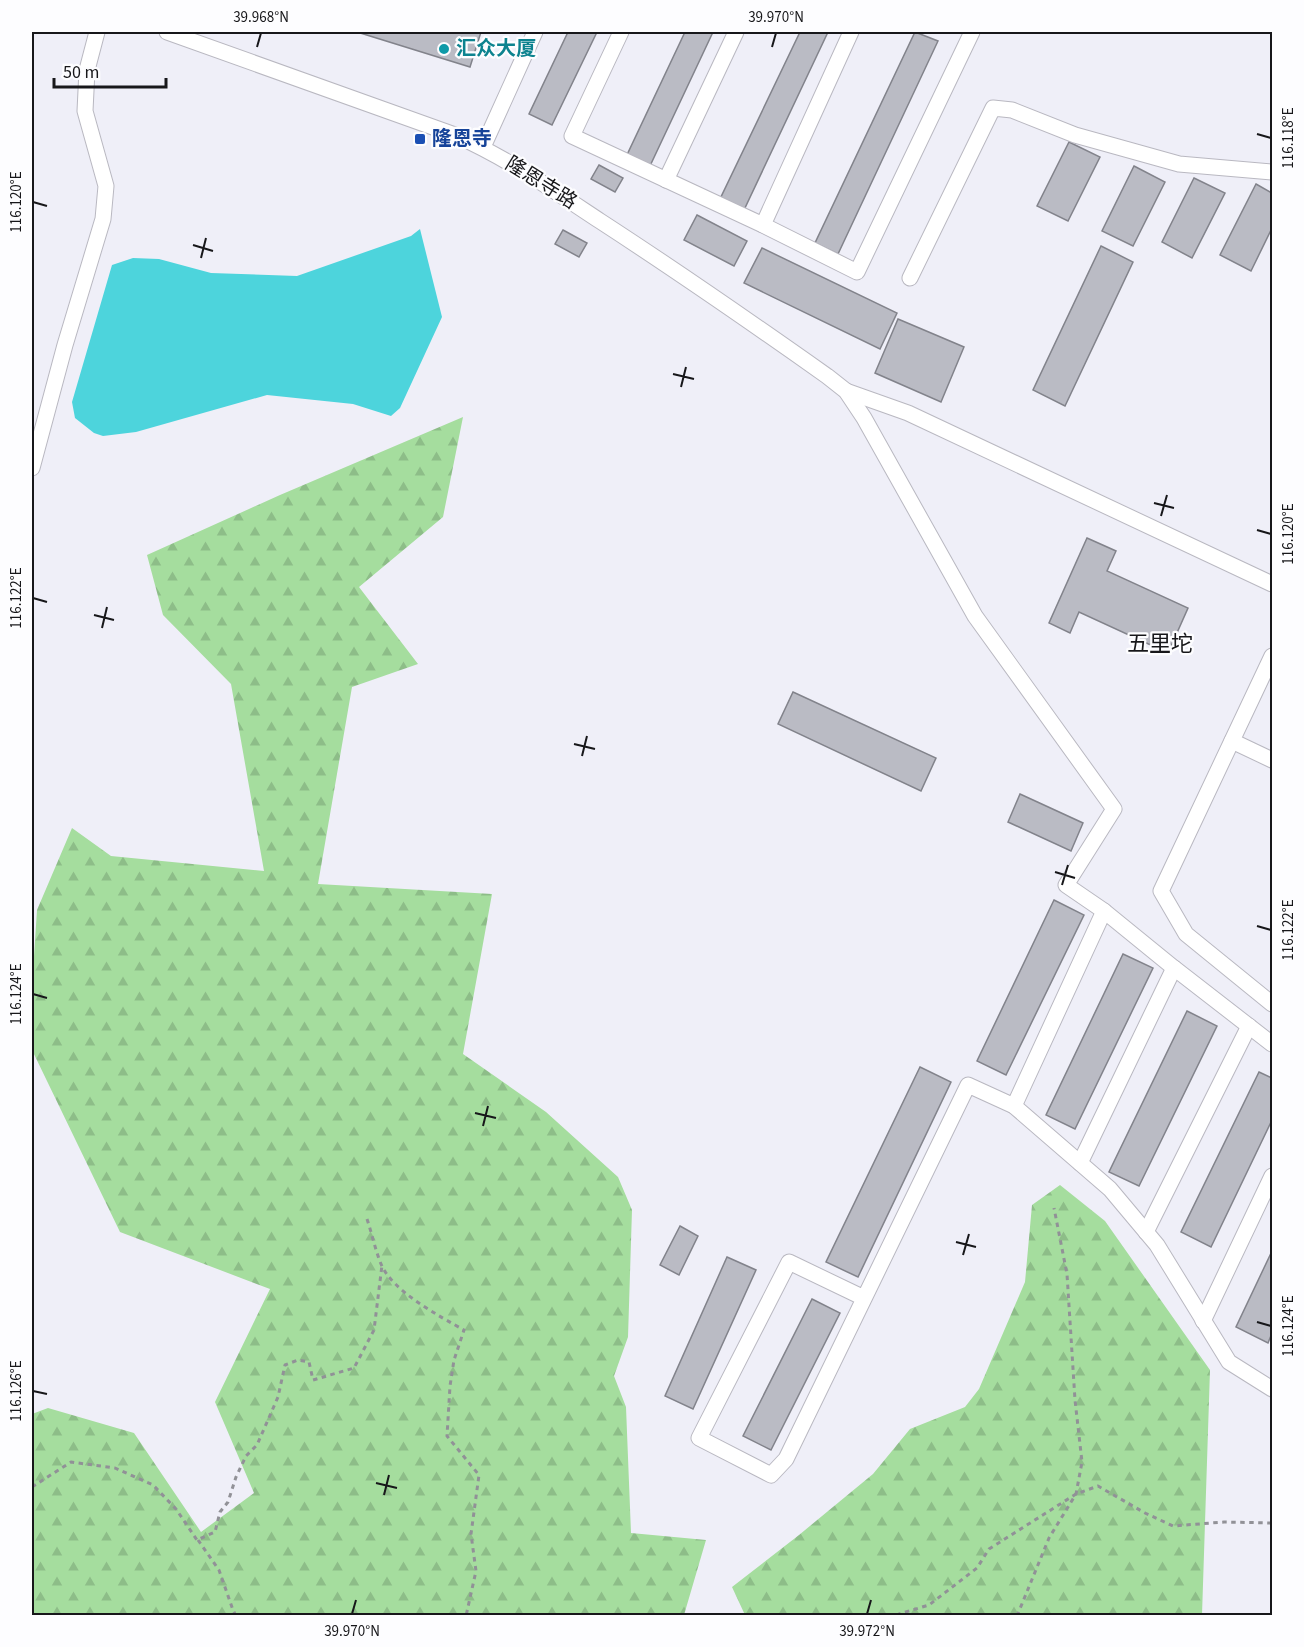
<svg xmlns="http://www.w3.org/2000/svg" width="1304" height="1647" viewBox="0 0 1304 1647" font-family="'Source Sans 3','Noto Sans SC',sans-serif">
  <defs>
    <pattern id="forest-firs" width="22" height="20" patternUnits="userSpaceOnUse" patternTransform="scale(1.5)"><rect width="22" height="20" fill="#a5dd9e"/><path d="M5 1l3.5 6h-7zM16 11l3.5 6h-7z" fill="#8dbd88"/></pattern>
  </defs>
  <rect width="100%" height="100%" fill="#efeff8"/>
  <!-- forest -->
  <g fill="url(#forest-firs)">
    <polygon points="463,417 443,517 359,587 418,664 352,687 318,884 492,894 463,1054 546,1112 618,1177 632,1210 628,1337 614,1376 626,1407 631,1533 706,1540 684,1615 32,1615 32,1414 48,1408 134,1433 201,1532 254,1493 215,1402 270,1289 120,1232 32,1050 32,987 37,910 72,828 111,856 264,871 231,684 163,615 147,555 280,495"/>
    <polygon points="1060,1185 1105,1221 1210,1370 1202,1615 745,1615 732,1587 799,1535 873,1474 910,1429 965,1407 979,1389 1025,1282 1032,1205"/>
  </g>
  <!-- water -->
  <polygon fill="#4dd4dc" points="420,229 442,317 400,408 391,416 353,404 267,395 136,432 103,436 94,433 75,418 72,402 112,265 133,258 159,259 211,273 297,276 411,236"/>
  <!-- building -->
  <g fill="#babbc4" stroke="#82838b" stroke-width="1.5">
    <polygon points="357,32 481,32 470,67"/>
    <polygon points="568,32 597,32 552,125 529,114"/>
    <polygon points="685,32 713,32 649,168 626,157"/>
    <polygon points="800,32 828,32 744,210 720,199"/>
    <polygon points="915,32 938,41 838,254 815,243"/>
    <polygon points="1069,142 1100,157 1068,221 1037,206"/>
    <polygon points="599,165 623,178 615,192 591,179"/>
    <polygon points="1134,166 1165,182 1133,246 1102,231"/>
    <polygon points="1194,178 1225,193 1192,258 1162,242"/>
    <polygon points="1256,184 1272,193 1272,228 1251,271 1220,255"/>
    <polygon points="697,215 747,241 734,266 684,240"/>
    <polygon points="563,230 587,243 579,257 555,244"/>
    <polygon points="1101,246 1133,262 1065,406 1033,390"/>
    <polygon points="762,248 897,313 880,349 744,283"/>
    <polygon points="898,319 964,347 941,402 875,373"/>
    <polygon points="1087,538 1116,551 1107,571 1188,608 1168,653 1079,612 1070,633 1049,623"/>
    <polygon points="793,692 936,758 921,791 778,724"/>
    <polygon points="1020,794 1083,823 1071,851 1008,822"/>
    <polygon points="1054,900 1084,915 1006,1075 977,1061"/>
    <polygon points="1123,954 1153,968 1075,1129 1046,1115"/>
    <polygon points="1187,1011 1217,1026 1139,1186 1109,1172"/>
    <polygon points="920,1067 951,1082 858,1277 826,1262"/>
    <polygon points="1259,1072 1272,1078 1272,1120 1211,1247 1181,1232"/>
    <polygon points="680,1226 698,1236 679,1275 660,1265"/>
    <polygon points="1272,1251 1272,1333 1268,1343 1236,1327"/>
    <polygon points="727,1257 756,1270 693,1409 665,1396"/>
    <polygon points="812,1299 840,1313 771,1450 743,1436"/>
  </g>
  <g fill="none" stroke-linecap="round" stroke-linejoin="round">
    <defs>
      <g id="minor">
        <path d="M167,32L455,135C507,158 553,190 600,221C677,271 752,323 827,376L846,391L864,418L975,616L1114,809L1066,885L1104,911L1174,968L1272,1044"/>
        <polyline points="621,32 572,136 763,225 857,272 972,32"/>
        <polyline points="483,147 535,32"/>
        <polyline points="666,180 736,32"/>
        <polyline points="763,225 851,32"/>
        <polyline points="910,278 993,108 1012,110 1075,135 1179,164 1272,172"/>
        <polyline points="846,391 908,413 1272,584"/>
        <polyline points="32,468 65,345 103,219 106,186 85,111 87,70 97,32"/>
        <polyline points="1272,656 1161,891 1186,934 1272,1004"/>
        <polyline points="1232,741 1272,760"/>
        <polyline points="1014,1106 1104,911"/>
        <polyline points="1080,1163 1174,968"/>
        <polyline points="1146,1232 1249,1026"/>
        <polyline points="864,1298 789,1262 699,1438 771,1475 786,1459 968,1085 1014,1106 1110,1189 1157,1245 1229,1362 1272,1389"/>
        <polyline points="1203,1321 1272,1176"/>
      </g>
    </defs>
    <!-- minor casing -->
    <use href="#minor" stroke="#b9b8c1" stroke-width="17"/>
    <!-- path -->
    <g stroke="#919197" stroke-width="3" stroke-dasharray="4.5 4.5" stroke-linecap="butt">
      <path d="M367,1219C372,1234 375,1249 381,1264C392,1291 439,1316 464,1330L454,1360L450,1386L447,1436L479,1475L471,1534L476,1571L466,1616"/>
      <polyline points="32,1487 71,1462 115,1468 153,1485 176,1509 197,1540 215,1532 220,1512 228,1502 236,1477 246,1456 257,1445 278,1397 285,1365 298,1360 309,1362 313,1380 354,1368 374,1330 382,1265"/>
      <polyline points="198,1540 219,1570 233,1610 236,1616"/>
      <polyline points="897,1616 899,1614 929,1605 977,1568 989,1549 1076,1494 1098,1486 1145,1513 1173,1526 1224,1522 1272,1523"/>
      <polyline points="1017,1616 1049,1538 1076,1494 1082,1462 1075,1400 1067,1274 1054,1208"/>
    </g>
    <!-- minor -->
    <use href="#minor" stroke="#fff" stroke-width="15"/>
  </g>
  <!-- ticks -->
  <path fill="none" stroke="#17171a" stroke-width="2" d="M257,47L261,33M772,47L776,33M1257,134L1271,138M33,202L47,206M193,245L213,251M201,258L206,238M673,374L694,379M681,387L686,367M1154,503L1174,508M1161,516L1167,495M1257,530L1271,534M33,598L47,602M94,615L114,620M102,628L107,607M574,744L595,749M582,756L587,736M1055,872L1075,878M1062,885L1068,865M1257,926L1271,930M33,994L47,998M475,1113L496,1118M483,1126L488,1106M956,1242L976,1247M963,1255L969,1234M1257,1322L1271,1326M33,1391L47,1394M376,1483L397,1488M384,1495L389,1475M352,1614L356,1600M867,1614L871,1600"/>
  <!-- markers -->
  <circle fill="#0f9aa8" stroke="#fdfdff" stroke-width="2" cx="444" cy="49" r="6"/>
  <rect fill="#1a4fb4" stroke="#fdfdff" stroke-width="2" x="414" y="133" width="12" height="12" rx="3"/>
  <g text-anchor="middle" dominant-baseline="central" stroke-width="4.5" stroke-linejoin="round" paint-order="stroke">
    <!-- culture labels -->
    <g font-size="20" font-weight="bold" fill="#0d838f" stroke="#fdfdff" text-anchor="start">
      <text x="456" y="49">汇众大厦</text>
    </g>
    <!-- transit labels -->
    <g font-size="20" font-weight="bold" fill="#164399" stroke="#fdfdff" text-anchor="start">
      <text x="432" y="139">隆恩寺</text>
    </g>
    <!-- street labels -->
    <g font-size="20" fill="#17171a" stroke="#fdfdff">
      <text transform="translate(541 183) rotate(32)">隆恩寺路</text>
    </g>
    <!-- quarter labels -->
    <g font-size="22" fill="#17171a" stroke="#fdfdff">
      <text x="1160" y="644">五里坨</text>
    </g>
  </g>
  <!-- border -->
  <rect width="1304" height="1647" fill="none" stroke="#fdfdff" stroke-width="66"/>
  <!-- scale -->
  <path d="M54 78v9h112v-9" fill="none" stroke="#17171a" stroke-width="3"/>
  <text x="63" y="78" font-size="18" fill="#17171a" stroke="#fdfdff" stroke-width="4.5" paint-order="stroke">50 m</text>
  <rect x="33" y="33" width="1238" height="1581" fill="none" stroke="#17171a" stroke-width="2"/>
  <g font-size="15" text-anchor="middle" fill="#17171a">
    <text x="261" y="22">39.968°N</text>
    <text x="776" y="22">39.970°N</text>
    <text transform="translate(1288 138) rotate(-90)" y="5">116.118°E</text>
    <text transform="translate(16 202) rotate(-90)" y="5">116.120°E</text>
    <text transform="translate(1288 534) rotate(-90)" y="5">116.120°E</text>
    <text transform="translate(16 598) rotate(-90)" y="5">116.122°E</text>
    <text transform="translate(1288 930) rotate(-90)" y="5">116.122°E</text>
    <text transform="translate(16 994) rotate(-90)" y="5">116.124°E</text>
    <text transform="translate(1288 1326) rotate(-90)" y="5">116.124°E</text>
    <text transform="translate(16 1391) rotate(-90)" y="5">116.126°E</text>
    <text x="352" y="1636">39.970°N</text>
    <text x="867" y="1636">39.972°N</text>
  </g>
</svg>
